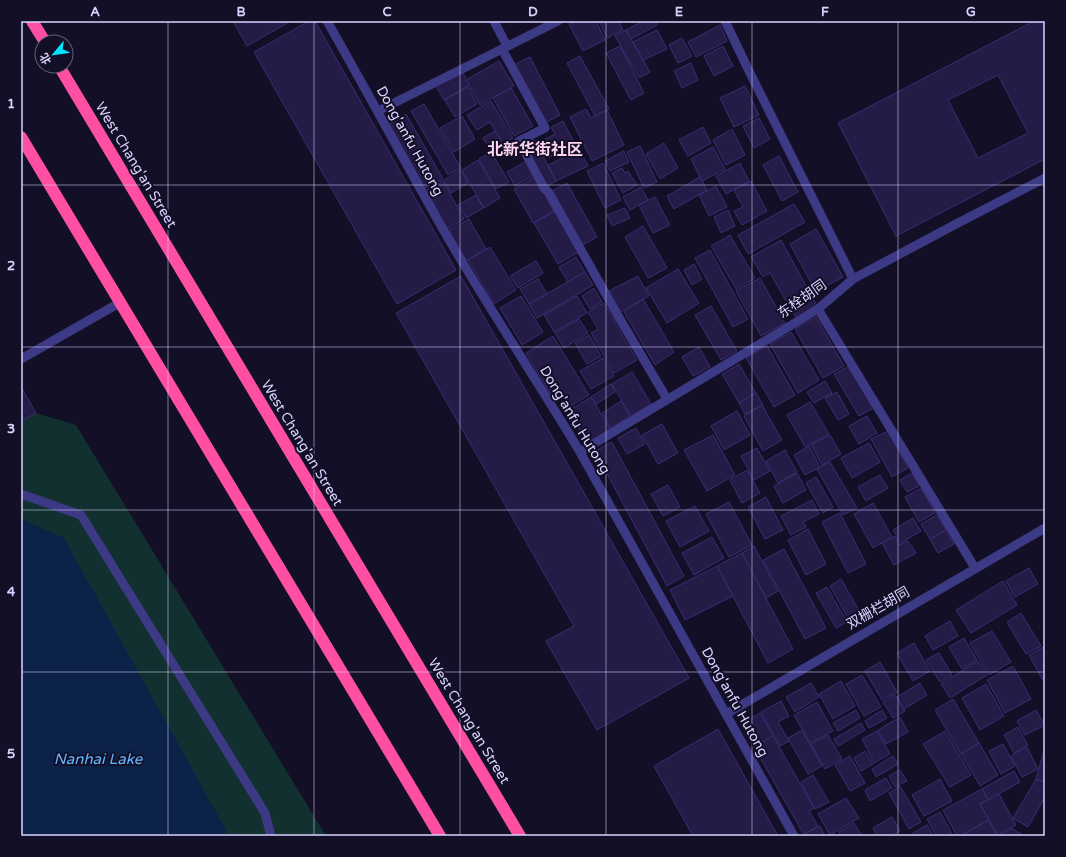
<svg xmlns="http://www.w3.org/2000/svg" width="1066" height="857" viewBox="0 0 1066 857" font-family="'Varela Round','Noto Sans SC',sans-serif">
  <rect width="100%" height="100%" fill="#130f26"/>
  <!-- green -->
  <polygon fill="#12302f" points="21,387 36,413 76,425 326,836 21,836"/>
  <!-- water -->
  <polygon fill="#0c2248" points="21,519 64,538 226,830 226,836 21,836"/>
  <!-- building -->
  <g fill="#241b47" stroke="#3b2d73" fill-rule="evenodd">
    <polygon points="233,21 291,21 247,46"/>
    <polygon points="309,21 315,21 456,270 397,304 254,52"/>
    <polygon points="576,21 596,21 605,40 583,51 569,24"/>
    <polygon points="599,21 619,21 623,30 607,38"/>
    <polygon points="643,21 655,21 657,25 631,39 626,30"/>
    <path d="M1034,21H1045V159L896,236L838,123ZM998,75L1028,133L978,158L948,100Z"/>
    <polygon points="720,25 727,41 696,57 688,42"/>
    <polygon points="626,30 650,72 639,78 615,36"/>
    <polygon points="657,30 667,49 643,60 633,42"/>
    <polygon points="682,38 692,56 678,63 669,45"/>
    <polygon points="620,46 644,93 631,100 606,53"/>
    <polygon points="723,46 733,66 714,76 704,56"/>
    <polygon points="580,56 609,109 595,116 567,63"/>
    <polygon points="530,57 560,115 543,124 512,66"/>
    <polygon points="499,61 514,86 480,105 466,80"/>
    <polygon points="691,63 698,80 682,88 674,71"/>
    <polygon points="462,71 469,85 444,100 436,86"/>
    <polygon points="745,86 759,115 734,127 720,98"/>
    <polygon points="468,87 477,104 455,117 445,100"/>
    <polygon points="511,88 533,126 514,136 493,98"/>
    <polygon points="491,101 513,138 503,144 490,122 477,130 467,115"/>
    <polygon points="424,104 461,168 448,175 411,111"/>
    <polygon points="586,109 591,118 607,110 624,145 592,161 570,117"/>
    <polygon points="406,114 443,179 425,188 389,124"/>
    <polygon points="462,116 475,139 454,152 440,128"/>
    <polygon points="759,118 770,139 754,148 743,126"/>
    <polygon points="563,121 576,146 565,152 561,151 548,158 540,142 555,134 551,127"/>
    <polygon points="703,127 711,143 688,156 679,140"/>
    <polygon points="732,129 745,155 726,165 713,140"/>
    <polygon points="495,131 503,144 491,151 483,138"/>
    <polygon points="534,139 556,181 544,188 522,146"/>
    <polygon points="664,143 678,168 660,179 646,154"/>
    <polygon points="640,146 657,182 644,188 627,152"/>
    <polygon points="713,147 725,169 702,181 691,159"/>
    <polygon points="580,150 588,166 556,181 548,165"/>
    <polygon points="624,151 629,162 610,171 605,161"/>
    <polygon points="491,152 509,182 496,189 479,159"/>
    <polygon points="779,156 798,192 782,201 763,165"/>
    <polygon points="478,160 500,198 484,208 462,170"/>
    <polygon points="526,161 534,175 515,186 507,172"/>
    <polygon points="603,163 621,200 605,208 587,171"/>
    <polygon points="740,163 749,181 726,194 716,176"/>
    <polygon points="622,168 625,173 628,171 637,185 623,193 612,173"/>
    <polygon points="461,170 468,183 451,193 444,180"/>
    <polygon points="535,177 554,211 533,223 514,189"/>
    <polygon points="700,177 707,190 674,209 667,196"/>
    <polygon points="443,181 464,219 447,229 425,191"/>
    <polygon points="751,181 767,211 742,225 734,211 743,207 734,190"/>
    <polygon points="567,183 597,237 579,247 549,193"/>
    <polygon points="716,186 727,207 709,216 699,195"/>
    <polygon points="641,187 648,200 630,210 623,197"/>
    <polygon points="476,195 483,208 466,218 458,205"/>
    <polygon points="655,197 670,225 653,233 639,205"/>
    <polygon points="794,204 805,222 748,254 738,235"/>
    <polygon points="625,208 630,218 612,226 607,215"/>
    <polygon points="728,210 735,226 721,233 714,217"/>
    <polygon points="555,211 579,252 558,264 534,223"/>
    <polygon points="469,219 486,249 466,261 449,230"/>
    <polygon points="643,226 667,268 648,278 625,237"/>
    <polygon points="816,229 843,277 816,292 790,244"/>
    <polygon points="730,235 755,278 736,289 711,246"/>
    <polygon points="781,240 817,306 796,318 770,273 763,277 751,257"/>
    <polygon points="490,247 516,290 494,304 468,260"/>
    <polygon points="710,250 748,319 733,327 695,258"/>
    <polygon points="576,257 585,272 568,282 559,267"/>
    <polygon points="536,261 543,273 518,288 510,276"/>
    <polygon points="694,264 702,279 692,285 684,270"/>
    <polygon points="678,269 699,303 667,323 646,288"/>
    <polygon points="585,272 593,285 537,318 529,304"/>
    <polygon points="461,276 689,678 597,730 546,641 574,626 396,313"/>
    <polygon points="638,276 649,296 617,314 605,293"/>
    <polygon points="760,278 785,323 761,336 736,291"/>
    <polygon points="538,279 547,294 529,304 520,289"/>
    <polygon points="594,288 602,302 590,309 582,296"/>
    <polygon points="521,296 543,332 522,345 500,308"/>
    <polygon points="577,296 587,313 554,332 544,315"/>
    <polygon points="643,299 674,352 655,365 624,312"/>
    <polygon points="604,303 637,360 614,373 591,333 598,329 588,312"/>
    <polygon points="711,306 737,351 721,360 695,315"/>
    <polygon points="816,317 844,366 823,378 795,329"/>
    <polygon points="579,319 588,333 564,348 555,333"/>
    <polygon points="791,332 819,380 798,393 770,344"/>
    <polygon points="589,335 601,356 587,364 575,343"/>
    <polygon points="553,336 589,395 569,407 559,392 552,396 526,353"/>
    <polygon points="767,346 795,395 774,407 746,358"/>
    <polygon points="699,347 710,367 693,376 682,357"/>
    <polygon points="603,358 614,376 591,389 580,371"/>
    <polygon points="739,364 756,393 739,403 722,374"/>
    <polygon points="849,366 873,408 859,416 834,374"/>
    <polygon points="632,372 651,404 631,416 612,384"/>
    <polygon points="825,381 832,393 814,403 807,392"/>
    <polygon points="611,384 615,392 596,404 591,397"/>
    <polygon points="21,387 36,413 21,421"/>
    <polygon points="837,392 849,414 838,420 825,398"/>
    <polygon points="756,393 763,405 745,414 739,403"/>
    <polygon points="591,397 610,429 587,443 568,411"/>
    <polygon points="621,401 630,416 611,428 602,413"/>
    <polygon points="810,402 829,434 805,447 787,415"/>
    <polygon points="762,405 782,440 763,451 744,416"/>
    <polygon points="737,411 750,435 724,450 711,426"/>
    <polygon points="867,416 877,433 859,444 849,426"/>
    <polygon points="662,424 678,453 658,464 642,435"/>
    <polygon points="636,428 645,444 627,454 618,438"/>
    <polygon points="888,431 908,468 892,477 871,439"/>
    <polygon points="713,435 735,475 707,491 684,450"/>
    <polygon points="830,435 841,454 822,465 811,445"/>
    <polygon points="612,442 684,576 667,586 595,451"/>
    <polygon points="869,443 880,462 852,478 841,458"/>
    <polygon points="809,446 820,467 805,475 794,455"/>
    <polygon points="757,448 770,471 754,480 741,456"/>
    <polygon points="785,450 797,472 778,483 766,461"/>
    <polygon points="830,462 857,508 843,515 817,469"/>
    <polygon points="747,470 760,493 742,503 730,480"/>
    <polygon points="797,473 806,490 783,503 774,486"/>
    <polygon points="912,473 919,486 907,492 900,480"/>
    <polygon points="880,475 888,488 866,501 858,487"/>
    <polygon points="816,477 833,507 823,513 806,483"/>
    <polygon points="668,485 680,507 663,516 651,494"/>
    <polygon points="921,488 935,513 919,522 905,497"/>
    <polygon points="766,497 783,530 765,539 748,507"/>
    <polygon points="812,500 819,514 803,522 806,527 791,535 781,516"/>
    <polygon points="729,502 752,545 729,557 706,514"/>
    <polygon points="873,503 892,537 873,548 854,514"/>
    <polygon points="695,506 709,531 680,547 666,521"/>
    <polygon points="840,513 866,564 848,573 822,522"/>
    <polygon points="937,515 946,530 930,539 921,524"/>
    <polygon points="913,518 921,531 901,543 893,530"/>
    <polygon points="808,529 826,564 806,575 788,540"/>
    <polygon points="946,530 954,544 938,553 930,539"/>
    <polygon points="895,536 900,545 908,541 916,553 894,565 882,543"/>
    <polygon points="712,537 724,558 694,575 682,553"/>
    <polygon points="754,546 778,591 766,598 742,553"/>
    <polygon points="784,549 826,628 805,639 763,560"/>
    <polygon points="742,553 793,649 768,663 717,566"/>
    <polygon points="717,566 733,596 685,620 670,590"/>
    <polygon points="1029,568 1038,584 1015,597 1006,581"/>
    <polygon points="841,579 861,614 849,620 830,586"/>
    <polygon points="1003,581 1017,605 971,633 956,610"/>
    <polygon points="827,587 847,622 836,628 816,593"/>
    <polygon points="1021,613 1041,646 1026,654 1007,622"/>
    <polygon points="950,621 958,636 933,650 925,636"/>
    <polygon points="992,631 1011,662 989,675 970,643"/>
    <polygon points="964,638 977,660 962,669 949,647"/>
    <polygon points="914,643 930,671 913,681 897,653"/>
    <polygon points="1045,646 1045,684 1029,655"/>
    <polygon points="939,653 952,675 940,682 926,660"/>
    <polygon points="978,661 987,675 950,698 941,684"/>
    <polygon points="880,662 897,692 882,700 865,671"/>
    <polygon points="1013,666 1031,699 1005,713 987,680"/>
    <polygon points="862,675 881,707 864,716 846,684"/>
    <polygon points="841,681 855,706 833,719 819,694"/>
    <polygon points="811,683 819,697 795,712 786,697"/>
    <polygon points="920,683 927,695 904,709 897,697"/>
    <polygon points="986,684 1004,716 980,730 962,698"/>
    <polygon points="895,695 905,711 893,718 883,702"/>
    <polygon points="953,699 979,743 961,754 935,710"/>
    <polygon points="781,701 789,716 778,722 789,741 780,746 761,712"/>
    <polygon points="817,702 833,731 810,743 794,715"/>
    <polygon points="856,710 860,718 838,731 833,723"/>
    <polygon points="882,710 887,718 869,728 865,721"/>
    <polygon points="1036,710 1045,725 1025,735 1017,721"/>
    <polygon points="760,713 773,736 754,747 741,724"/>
    <polygon points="900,717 908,732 886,744 878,730"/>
    <polygon points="861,723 865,730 838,746 834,739"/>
    <polygon points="1018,727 1028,745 1014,753 1004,735"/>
    <polygon points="718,729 778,836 693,836 654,766"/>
    <polygon points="802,730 822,766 808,774 788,738"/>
    <polygon points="877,731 890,754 874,763 862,739"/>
    <polygon points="945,731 971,775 950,787 923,744"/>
    <polygon points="828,735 842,759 825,769 811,744"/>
    <polygon points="773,736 814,808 809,811 818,826 804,835 754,747"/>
    <polygon points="979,743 998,775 980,786 961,754"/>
    <polygon points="1003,744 1015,766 1001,774 989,751"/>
    <polygon points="1027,747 1038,769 1022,777 1011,756"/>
    <polygon points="1045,747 1045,782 1036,779"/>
    <polygon points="865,751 873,764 861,771 854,758"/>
    <polygon points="850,756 865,783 850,791 835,765"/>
    <polygon points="893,756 898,764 876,777 872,769"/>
    <polygon points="900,770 907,781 895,787 889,776"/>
    <polygon points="1014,771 1020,782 988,800 982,789"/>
    <polygon points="813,775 829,802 815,809 801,782"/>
    <polygon points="886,778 892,788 870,801 865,790"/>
    <polygon points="940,779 952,801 924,816 912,795"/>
    <polygon points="1036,779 1045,782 1045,797 1028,827 1013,818"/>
    <polygon points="900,786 921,822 909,829 889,793"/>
    <polygon points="982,789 988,800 980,804 989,820 960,836 957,836 943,810"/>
    <polygon points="999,794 1016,825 998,836 980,804"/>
    <polygon points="846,798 859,818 830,835 818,814"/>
    <polygon points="940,812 953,836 936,836 927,819"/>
    <polygon points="892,817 900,831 891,836 877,836 873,828"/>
    <polygon points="989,820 997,836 960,836"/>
    <polygon points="854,823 862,836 841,836 839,832"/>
    <polygon points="927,825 933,836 914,836 913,833"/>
    <polygon points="820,826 825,836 806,836 805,834"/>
    <polygon points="1011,828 1021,834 1020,836 997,836"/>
  </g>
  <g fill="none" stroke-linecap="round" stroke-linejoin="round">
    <!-- lane -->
    <g stroke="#3d3a85" stroke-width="9">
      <path d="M327,21C368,93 407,166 448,238C490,310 537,380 580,452L794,836"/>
      <polyline points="494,21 507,46"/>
      <polyline points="725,21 750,73 853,279"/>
      <polyline points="502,49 545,128 519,141 544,188 549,193 617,314 667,399"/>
      <polyline points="378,111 558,21"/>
      <polyline points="818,309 975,568"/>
      <polyline points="21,359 121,302"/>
      <polyline points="580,452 818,309 853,279 956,224 1045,178"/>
      <polyline points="21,494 81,515 265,813 271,836"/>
      <polyline points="726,714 1045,528"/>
    </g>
    <!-- highway -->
    <g stroke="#ff4fa3" stroke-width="12">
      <polyline points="32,21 45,42"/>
      <polyline points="59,66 520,836"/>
      <polyline points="21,137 440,836"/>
    </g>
  </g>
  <!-- grid -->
  <path fill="none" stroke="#d9d4ff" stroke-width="1" stroke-opacity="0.55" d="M168,21V836M314,21V836M460,21V836M606,21V836M752,21V836M898,21V836M21,185H1045M21,347H1045M21,510H1045M21,672H1045"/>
  <g text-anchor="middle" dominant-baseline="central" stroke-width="4" stroke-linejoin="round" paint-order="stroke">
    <!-- street labels -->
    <g font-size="14" fill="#d9d4ff" stroke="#130f26">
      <text transform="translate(410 141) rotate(61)">Dong'anfu Hutong</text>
      <text transform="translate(136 165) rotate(59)">West Chang'an Street</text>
      <text transform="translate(802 299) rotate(-35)">东栓胡同</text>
      <text transform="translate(575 420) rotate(59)">Dong'anfu Hutong</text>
      <text transform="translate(302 443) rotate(59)">West Chang'an Street</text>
      <text transform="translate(878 608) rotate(-30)">双栅栏胡同</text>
      <text transform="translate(735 702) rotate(61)">Dong'anfu Hutong</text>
      <text transform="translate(469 721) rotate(59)">West Chang'an Street</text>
    </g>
    <!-- water labels -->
    <g font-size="15" font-style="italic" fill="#62b6ff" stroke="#130f26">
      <text x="98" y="759">Nanhai Lake</text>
    </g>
    <!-- quarter labels -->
    <g font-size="16" font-weight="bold" fill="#ffd6f0" stroke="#130f26">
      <text x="535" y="150">北新华街社区</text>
    </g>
  </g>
  <!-- border -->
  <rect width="1066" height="857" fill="none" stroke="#130f26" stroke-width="44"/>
  <!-- north arrow -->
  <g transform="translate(54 54) rotate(241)"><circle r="19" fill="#130f26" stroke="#625e7d"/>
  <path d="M0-3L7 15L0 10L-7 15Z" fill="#00e5ff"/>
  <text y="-6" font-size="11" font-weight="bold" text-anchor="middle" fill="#d9d4ff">北</text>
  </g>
  <rect x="22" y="22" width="1022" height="813" fill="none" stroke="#d9d4ff" stroke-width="1.5"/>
  <g font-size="13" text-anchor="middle" font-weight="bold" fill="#d9d4ff">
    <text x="95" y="16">A</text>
    <text x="241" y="16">B</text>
    <text x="387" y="16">C</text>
    <text x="533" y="16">D</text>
    <text x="679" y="16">E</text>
    <text x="825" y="16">F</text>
    <text x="971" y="16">G</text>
    <text x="11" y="108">1</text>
    <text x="11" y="270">2</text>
    <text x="11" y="433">3</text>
    <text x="11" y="596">4</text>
    <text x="11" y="758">5</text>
  </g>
</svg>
